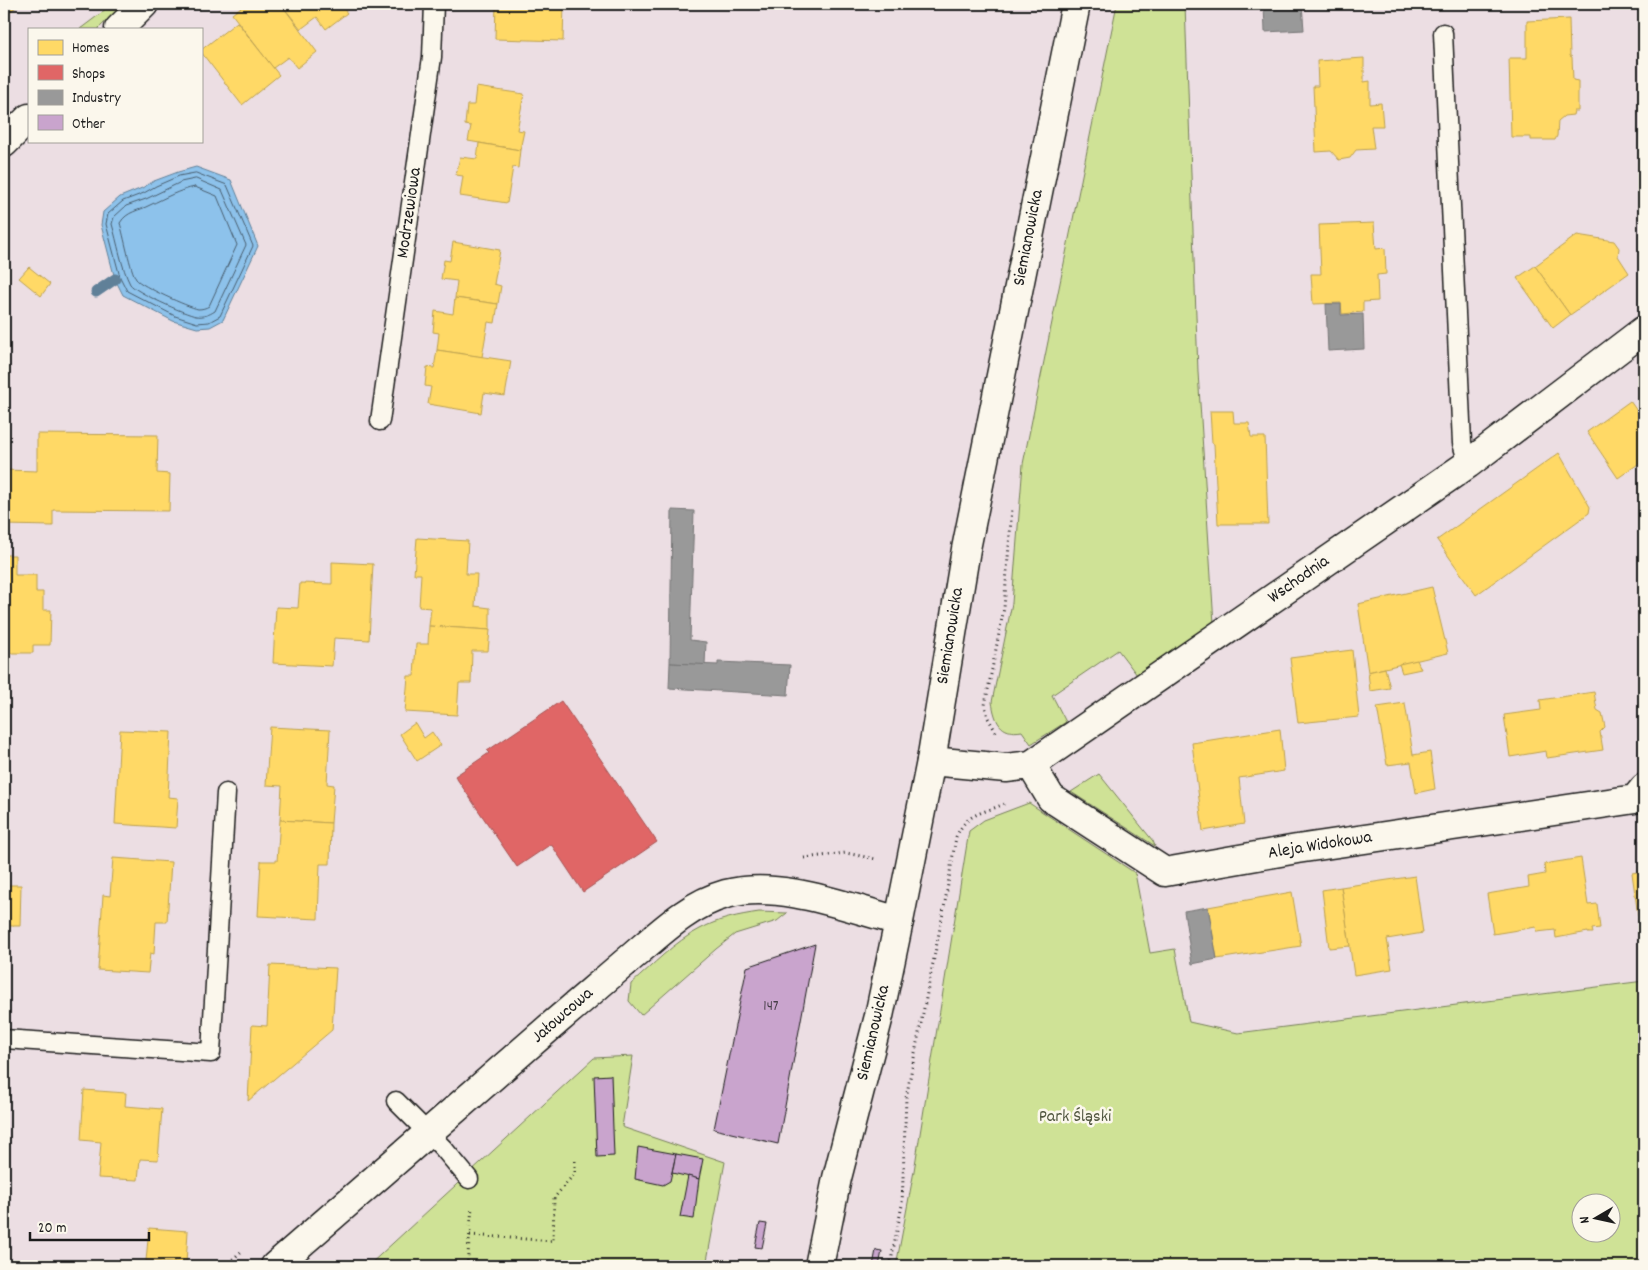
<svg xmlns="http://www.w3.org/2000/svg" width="1648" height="1270" viewBox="0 0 1648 1270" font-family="Dekko,sans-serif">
  <rect width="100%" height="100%" fill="#ecdee3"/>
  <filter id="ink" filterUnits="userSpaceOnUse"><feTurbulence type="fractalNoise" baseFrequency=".02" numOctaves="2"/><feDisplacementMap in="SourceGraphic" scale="10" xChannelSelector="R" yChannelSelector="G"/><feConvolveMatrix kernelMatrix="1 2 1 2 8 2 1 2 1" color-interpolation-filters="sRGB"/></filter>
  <g filter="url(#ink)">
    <!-- green -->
    <g fill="#cfe296" stroke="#767f59" fill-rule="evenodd">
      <polygon points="111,4 124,4 98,29 80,29 100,14"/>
      <path d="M1117,4H1185L1198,372L1214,624L1137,675L1118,650L1052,695L1066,722L1031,744L1022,731C1000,735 995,721 992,702L1012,603L1023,464Z"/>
      <polygon points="1099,774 1153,841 1155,846 1071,792"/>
      <path d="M1029,803L1135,873L1150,953L1175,949L1189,1022L1238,1033L1644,981V1266H896L914,1171L969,831L984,820ZM1610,1202V1232H1580V1202Z"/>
      <path d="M759,912L787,913L777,921L735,934L716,949L641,1015L629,1001L631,984C653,965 674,942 700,929C718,919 739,915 759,912Z"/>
      <polygon points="633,1056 622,1127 725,1162 706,1266 368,1266 594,1058"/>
    </g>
    <!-- water -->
    <polygon fill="#8dc2eb" stroke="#608098" points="196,167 231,180 258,246 223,320 210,327 197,328 173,321 123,295 115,279 101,225 103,212 120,197 142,188 154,181 178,172"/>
    <!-- homes -->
    <g fill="#ffd966" stroke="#bba050">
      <polygon points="4,4 20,4 4,16"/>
      <polygon points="245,4 281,4 317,52 297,68 288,57 273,68 232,14"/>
      <polygon points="281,4 340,4 347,13 326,29 317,17 301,29"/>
      <polygon points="496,4 564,4 563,41 495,39"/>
      <polygon points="1569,19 1570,56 1572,57 1573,80 1578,81 1578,111 1574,111 1573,115 1564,116 1558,121 1557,136 1555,140 1531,140 1531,137 1511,137 1509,58 1527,58 1527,21"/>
      <polygon points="237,22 279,75 242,105 201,52 201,50"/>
      <polygon points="1364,58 1364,82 1370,81 1370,104 1381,103 1383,126 1371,126 1374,149 1356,150 1350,158 1339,160 1331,151 1316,152 1313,86 1318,86 1317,61"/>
      <polygon points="476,87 524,94 517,130 524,131 520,150 468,141 471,126 465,125 467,105 474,105"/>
      <polygon points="479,143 520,150 518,168 513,167 507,203 460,196 463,176 456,175 460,157 477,159"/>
      <polygon points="1374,223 1376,249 1385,248 1386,274 1377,275 1378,301 1363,302 1363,312 1342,314 1341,303 1313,304 1311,274 1321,274 1319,225"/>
      <polygon points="1577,235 1614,241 1619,248 1618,256 1629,273 1570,315 1535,266"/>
      <polygon points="453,242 500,250 494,284 501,286 498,304 455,298 457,281 441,279 444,260 450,261"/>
      <polygon points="1535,266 1570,315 1553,328 1517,278"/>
      <polygon points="29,267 50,284 41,296 19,278"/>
      <polygon points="455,298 498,304 495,323 488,322 482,357 437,350 439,333 433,332 435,311 453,314"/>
      <polygon points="437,350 511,361 505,396 484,393 481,413 428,404 431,387 425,386 427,367 434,368"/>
      <polygon points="1630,401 1644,421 1644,460 1618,478 1587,432"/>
      <polygon points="1210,411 1233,411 1234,423 1249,423 1251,437 1265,437 1268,524 1218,524 1214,444 1212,443"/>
      <polygon points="37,434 158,435 157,473 170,474 169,511 53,510 53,526 4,525 4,470 37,471"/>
      <polygon points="1559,453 1590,507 1589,513 1476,595 1437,540"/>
      <polygon points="417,538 468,541 466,574 477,574 475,606 490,608 490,630 429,626 431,608 419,607 421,574 414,574"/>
      <polygon points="4,555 15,555 15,575 36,575 36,592 43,592 43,610 51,610 50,645 33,645 33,653 4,653"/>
      <polygon points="332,562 373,564 369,640 334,638 332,666 273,663 276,607 298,608 300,583 332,584"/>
      <polygon points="1432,587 1448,653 1368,672 1358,604"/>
      <polygon points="429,626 490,630 488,651 472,651 471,683 459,683 457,715 405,712 408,676 414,676 416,644 428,644"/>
      <polygon points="1352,650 1359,717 1298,723 1290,658"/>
      <polygon points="1417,660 1421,669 1402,673 1399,664"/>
      <polygon points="1385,668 1390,688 1370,691 1368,672"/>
      <polygon points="1594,692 1597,710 1602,713 1605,727 1600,732 1603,750 1547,758 1546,751 1510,757 1504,715 1541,710 1540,700"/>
      <polygon points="1405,703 1413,755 1430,752 1435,789 1416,793 1411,762 1387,765 1377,707"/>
      <polygon points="415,723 424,738 432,732 441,745 417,761 400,734"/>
      <polygon points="270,727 330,730 327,784 334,785 331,823 280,820 282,786 266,785"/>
      <polygon points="1280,729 1284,771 1239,778 1244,824 1203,831 1192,743"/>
      <polygon points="120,730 171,732 168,797 178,798 176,828 115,824"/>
      <polygon points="280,820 331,823 330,864 320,864 318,919 258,916 261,861 277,861"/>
      <polygon points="113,858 171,862 167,922 156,922 154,954 150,953 148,973 98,970 103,895 110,896"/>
      <polygon points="1581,858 1588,905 1597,904 1600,928 1592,929 1593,933 1588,933 1588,932 1556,938 1555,930 1537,932 1536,927 1493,934 1487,894 1529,887 1528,877 1545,874 1544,864"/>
      <polygon points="1644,871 1644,915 1638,916 1632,873"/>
      <polygon points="1415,876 1423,933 1387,939 1392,969 1354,975 1341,887"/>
      <polygon points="4,885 21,885 20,926 7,926 7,960 4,960"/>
      <polygon points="1341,887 1350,946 1329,948 1322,890"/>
      <polygon points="1292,892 1301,946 1217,959 1208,907"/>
      <polygon points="270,965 336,968 332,1030 248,1101 252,1025 267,1026"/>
      <polygon points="84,1090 126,1093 125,1106 162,1109 158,1160 140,1159 138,1180 98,1178 101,1142 81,1140"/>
      <polygon points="149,1228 188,1231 186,1264 146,1261"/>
    </g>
    <!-- shops -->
    <polygon fill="#e06666" stroke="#a55050" points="561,701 657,842 583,892 551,844 517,867 455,776 489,753 487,751"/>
    <!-- industry -->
    <g fill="#999" stroke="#747474">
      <polygon points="1264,4 1302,4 1304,30 1265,32"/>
      <polygon points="1326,304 1341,304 1341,315 1363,314 1364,349 1328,351"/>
      <polygon points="672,510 694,511 690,640 706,642 705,665 670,663"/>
      <polygon points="718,662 790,665 788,695 669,688 670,663 718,665"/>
      <polygon points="1208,907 1217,959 1192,964 1184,911"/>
    </g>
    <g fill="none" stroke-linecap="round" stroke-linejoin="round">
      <!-- shore -->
      <g stroke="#495e6f" stroke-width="1">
        <polygon points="196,173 227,185 253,246 220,316 209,322 197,323 175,316 127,291 120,277 106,224 108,214 123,201 144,193 156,186 179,176"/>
        <path d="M196,179L222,190L246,245L215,311C209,315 203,317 196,316C185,314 135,292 130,284C122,269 117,241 112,224L114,217L126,206L146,199L181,182Z"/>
        <path d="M195,187L217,196L237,245L209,306C206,308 202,309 198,309C188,307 141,286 136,279C130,269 124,236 120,223C127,211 139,211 150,205C165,198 179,190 195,187Z"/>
      </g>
      <!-- stream -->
      <polyline stroke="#608098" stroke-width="11" points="96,292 115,279"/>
    </g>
    <!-- building -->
    <g fill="#c9a4cd" stroke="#1c1c1c">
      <polygon points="815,944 778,1144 714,1129 747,967"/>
      <polygon points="611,1075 614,1156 597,1157 594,1076"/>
      <polygon points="638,1147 676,1154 670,1181 663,1185 635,1179"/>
      <polygon points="676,1154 703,1159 699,1179 672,1173"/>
      <polygon points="688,1176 699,1179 694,1219 680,1217"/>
      <polygon points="760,1223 767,1224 762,1248 755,1247"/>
      <polygon points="876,1250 882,1251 879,1266 873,1266"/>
    </g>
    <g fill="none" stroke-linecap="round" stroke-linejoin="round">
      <defs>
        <g id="service">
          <polyline points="1443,33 1462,443 1468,464"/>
          <polyline points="380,421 432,57 434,4"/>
          <polyline points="4,1039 211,1053 226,793"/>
          <polyline points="396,1101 443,1148 469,1179"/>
        </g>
        <g id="minor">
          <polyline points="119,29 144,4"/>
          <polyline points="4,143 29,118"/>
          <polyline points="931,761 1006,768 1031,765 1468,464 1644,330"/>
          <polyline points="1031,765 1051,798 1165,872 1297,849 1635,799 1644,788"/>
          <path d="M275,1266C369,1184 464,1102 558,1020C584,998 609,976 634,955C662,931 690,904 726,894C780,880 846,907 899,921"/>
        </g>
        <polyline id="tertiary" points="819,1266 837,1178 879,1016 899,921 931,761 966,549 1076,4"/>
      </defs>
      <!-- service casing -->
      <use href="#service" stroke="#1c1c1c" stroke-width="21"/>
      <!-- minor casing -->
      <use href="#minor" stroke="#1c1c1c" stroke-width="31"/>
      <!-- tertiary casing -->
      <use href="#tertiary" stroke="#1c1c1c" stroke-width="31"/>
      <!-- path -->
      <g stroke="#1c1c1c" stroke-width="3" stroke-dasharray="1 4" stroke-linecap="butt">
        <polyline points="996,732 988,718 985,705 1004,608 1012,508"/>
        <polyline points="804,858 846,853 876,859"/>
        <polyline points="470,1235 553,1241 554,1198 575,1173 575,1158"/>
        <polyline points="225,1266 243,1250"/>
        <polyline points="467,1266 472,1207"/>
        <path d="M890,1266L902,1205L906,1098L944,908L956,837C967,812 982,814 1004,804"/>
      </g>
      <!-- service -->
      <use href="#service" stroke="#fbf7ec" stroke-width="18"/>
      <!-- minor -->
      <use href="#minor" stroke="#fbf7ec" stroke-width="28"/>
      <!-- tertiary -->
      <use href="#tertiary" stroke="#fbf7ec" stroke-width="28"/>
    </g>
  </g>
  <g text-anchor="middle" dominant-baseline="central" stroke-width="5" stroke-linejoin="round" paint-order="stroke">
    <!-- number labels -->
    <g font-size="15" fill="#473e48">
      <text x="771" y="1007">147</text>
    </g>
    <!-- street labels -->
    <g font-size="18" fill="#1c1c1c" stroke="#fbf7ec">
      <text transform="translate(410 213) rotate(-82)">Modrzewiowa</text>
      <text transform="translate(1029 238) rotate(-79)">Siemianowicka</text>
      <text transform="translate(1299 580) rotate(-35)">Wschodnia</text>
      <text transform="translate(951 636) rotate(-81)">Siemianowicka</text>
      <text transform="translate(1320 846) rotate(-9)">Aleja Widokowa</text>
      <text transform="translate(563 1016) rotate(-41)">Jałowcowa</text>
      <text transform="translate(874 1033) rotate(-77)">Siemianowicka</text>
    </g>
    <!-- park labels -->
    <g font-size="18" fill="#525741" stroke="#fbf7ec">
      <text x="1075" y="1117">Park Śląski</text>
    </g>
  </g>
  <!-- margin -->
  <rect width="1648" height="1270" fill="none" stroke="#fbf7ec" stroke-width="20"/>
  <rect x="10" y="10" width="1628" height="1250" fill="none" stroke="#1c1c1c" stroke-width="2" filter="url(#ink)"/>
  <!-- legend -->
  <rect x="28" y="28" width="175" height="115" fill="#fbf7ec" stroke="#a29f99"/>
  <rect x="38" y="40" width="25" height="15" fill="#ffd966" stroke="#a29f99"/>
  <text x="72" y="52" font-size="15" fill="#1c1c1c">Homes</text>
  <rect x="38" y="65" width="25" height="15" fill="#e06666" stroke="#a29f99"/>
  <text x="72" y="78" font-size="15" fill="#1c1c1c">Shops</text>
  <rect x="38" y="90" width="25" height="15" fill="#999999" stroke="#a29f99"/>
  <text x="72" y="102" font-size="15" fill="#1c1c1c">Industry</text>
  <rect x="38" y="115" width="25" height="15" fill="#c9a4cd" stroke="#a29f99"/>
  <text x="72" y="128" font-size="15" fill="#1c1c1c">Other</text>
  <!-- north arrow -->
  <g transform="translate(1596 1218) rotate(261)"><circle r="24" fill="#fbf7ec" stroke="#a29f99"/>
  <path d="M0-4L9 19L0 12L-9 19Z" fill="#1c1c1c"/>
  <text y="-8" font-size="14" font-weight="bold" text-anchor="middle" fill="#1c1c1c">N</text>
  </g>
  <!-- scale -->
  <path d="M30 1232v8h119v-8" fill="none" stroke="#1c1c1c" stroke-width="2.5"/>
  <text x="38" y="1232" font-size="15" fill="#1c1c1c" stroke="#fbf7ec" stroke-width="4" paint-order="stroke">20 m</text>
</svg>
